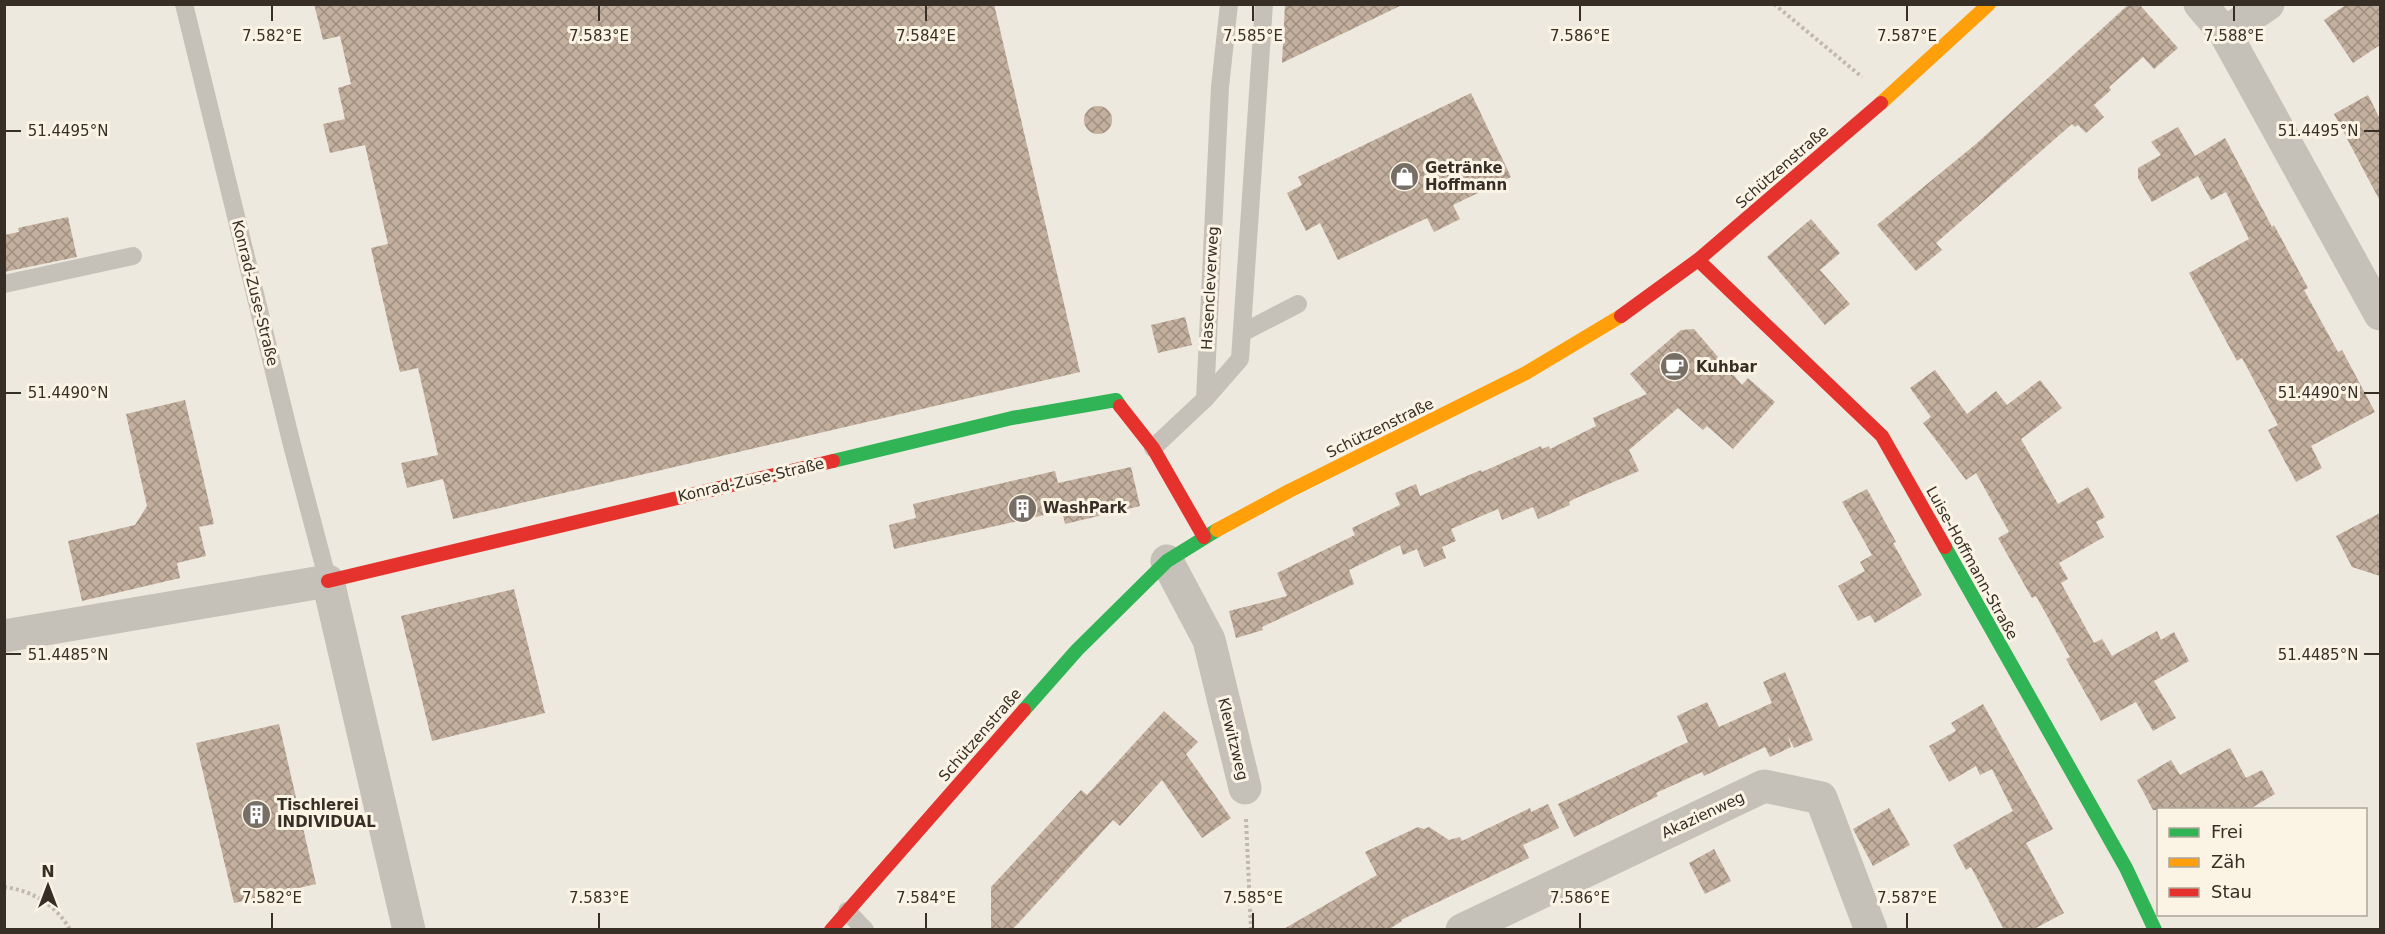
<svg xmlns="http://www.w3.org/2000/svg" width="2385" height="934" viewBox="0 0 2385 934" font-family="'DejaVu Sans',sans-serif">
  <defs>
    <pattern id="building-cross-hatch" width="8" height="8" patternUnits="userSpaceOnUse" patternTransform="scale(1.5)"><rect width="8" height="8" fill="#c3af9e"/><path d="M0 0l8 8M0 8l8-8" fill="none" stroke="#9f8f81"/></pattern>
  </defs>
  <rect width="100%" height="100%" fill="#eee9de"/>
  <!-- building -->
  <g fill="url(#building-cross-hatch)">
    <polygon points="314,4 994,4 1080,372 453,519 443,479 407,488 401,463 438,455 418,368 400,372 393,344 371,248 388,244 365,145 330,153 323,124 345,119 338,88 351,84 340,36 323,40"/>
    <polygon points="1285,4 1404,4 1282,63"/>
    <polygon points="2129,4 2139,4 2178,48 2154,69 2143,57 2109,87 2111,90 2094,105 2104,117 2086,133 2078,125 2075,127 2072,124 1936,243 1942,250 1916,271 1877,225 1976,144"/>
    <polygon points="2347,4 2380,4 2380,45 2353,63 2324,20"/>
    <polygon points="1471,93 1511,177 1453,205 1460,219 1434,232 1427,218 1338,260 1320,223 1306,231 1287,193 1302,185 1298,177"/>
    <polygon points="2368,95 2380,119 2380,201 2334,114"/>
    <circle cx="1098" cy="120" r="14"/>
    <polygon points="2178,127 2195,156 2225,138 2272,227 2274,225 2308,288 2304,290 2338,352 2342,350 2375,412 2311,446 2322,468 2296,482 2268,430 2278,425 2242,358 2237,361 2189,273 2249,239 2226,192 2211,200 2198,176 2152,202 2138,178 2138,168 2161,155 2151,142"/>
    <polygon points="68,217 77,257 4,272 4,235 19,232 18,228"/>
    <polygon points="1811,219 1840,253 1820,270 1850,304 1825,325 1767,257"/>
    <polygon points="1185,317 1192,345 1158,353 1151,325"/>
    <polygon points="1694,329 1742,385 1748,378 1775,402 1733,449 1707,426 1703,430 1678,408 1629,450 1639,471 1574,499 1569,502 1570,505 1538,519 1533,507 1502,520 1498,509 1451,529 1456,541 1442,547 1446,558 1424,567 1417,549 1403,555 1400,545 1349,570 1354,584 1262,627 1263,630 1236,638 1229,611 1287,596 1277,573 1355,535 1352,528 1400,505 1395,493 1416,484 1420,496 1481,470 1482,472 1541,446 1542,449 1549,446 1550,449 1596,426 1593,418 1647,394 1630,374 1681,330"/>
    <polygon points="1935,370 1967,414 1996,391 2007,405 2040,380 2062,408 2021,439 2058,504 2088,487 2105,517 2096,522 2104,537 2059,563 2068,579 2061,583 2094,643 2102,639 2112,656 2157,631 2161,640 2174,632 2189,661 2154,681 2176,718 2153,731 2136,702 2101,721 2066,659 2070,657 2036,596 2032,598 1998,538 2009,532 1976,473 1966,480 1923,423 1931,417 1910,388"/>
    <polygon points="185,400 214,524 199,527 206,556 177,563 180,578 82,601 68,541 135,525 147,506 126,414"/>
    <polygon points="1131,467 1140,506 1065,524 1062,511 894,549 889,525 916,518 913,504 1055,471 1058,483"/>
    <polygon points="1867,489 1896,542 1893,543 1922,595 1875,623 1870,615 1858,621 1838,586 1865,571 1860,562 1872,555 1842,502"/>
    <polygon points="2380,513 2380,576 2352,567 2336,536"/>
    <polygon points="514,589 545,713 432,741 401,616"/>
    <polygon points="1785,672 1813,740 1794,748 1788,736 1791,747 1770,757 1765,747 1704,776 1702,772 1656,793 1658,796 1574,837 1558,804 1688,742 1677,716 1707,702 1719,727 1772,703 1763,682"/>
    <polygon points="1983,704 2053,829 2026,843 2064,913 2032,930 2004,930 1971,867 1966,870 1953,845 2013,811 1992,769 1980,775 1976,766 1949,782 1929,746 1956,731 1951,723"/>
    <polygon points="1164,711 1198,742 1186,754 1231,818 1202,838 1162,780 1120,826 1113,820 1012,930 991,930 991,887 1081,790 1087,795"/>
    <polygon points="279,724 316,884 234,903 196,743"/>
    <polygon points="2230,748 2246,778 2262,770 2275,794 2248,810 2153,810 2137,780 2171,760 2180,775"/>
    <polygon points="1548,804 1559,828 1523,845 1529,858 1401,920 1402,921 1388,930 1282,930 1377,875 1365,852 1418,827 1424,829 1429,827 1449,840 1460,837 1462,841 1530,808 1531,812"/>
    <polygon points="1889,808 1910,845 1873,866 1853,829"/>
    <polygon points="1714,849 1731,881 1705,894 1689,863"/>
  </g>
  <g fill="none" stroke-linecap="round" stroke-linejoin="round">
    <!-- path -->
    <g stroke="#bfb9b0" stroke-width="4" stroke-dasharray="3 3" stroke-linecap="butt">
      <polyline points="1774,4 1862,77"/>
      <polyline points="1246,819 1251,930"/>
      <path d="M4,887C31,890 57,905 70,930"/>
    </g>
    <!-- lane -->
    <g stroke="#c6c1b8" stroke-width="18">
      <polyline points="184,4 292,445 328,581"/>
      <polyline points="4,284 133,256"/>
      <polyline points="1242,333 1298,304"/>
      <polyline points="1205,399 1240,359 1264,4"/>
      <polyline points="1153,448 1205,399 1220,87 1229,4"/>
      <polyline points="847,911 865,930"/>
    </g>
    <!-- street -->
    <g stroke="#c6c1b8" stroke-width="33">
      <polyline points="2200,4 2225,33 2380,314"/>
      <polyline points="2225,33 2268,4"/>
      <polyline points="1167,561 1209,640 1245,788"/>
      <polyline points="4,636 328,581 409,930"/>
      <polyline points="1462,930 1764,786 1821,798 1871,930"/>
    </g>
    <!-- fast -->
    <g stroke="#30b455" stroke-width="14">
      <polyline points="833,461 1012,418 1116,400 1120,406"/>
      <polyline points="1945,547 2126,868 2155,930"/>
      <polyline points="1024,710 1077,650 1167,561 1217,530"/>
    </g>
    <!-- slow -->
    <g stroke="#ff9f0a" stroke-width="14">
      <polyline points="1881,103 1989,4"/>
      <polyline points="1217,530 1289,491 1526,373 1621,316"/>
    </g>
    <!-- jam -->
    <g stroke="#e5322d" stroke-width="14">
      <polyline points="1698,260 1882,436 1945,547"/>
      <polyline points="1621,316 1698,260 1881,103"/>
      <polyline points="1120,406 1153,448 1204,537"/>
      <polyline points="328,581 833,461"/>
      <polyline points="831,930 1024,710"/>
    </g>
  </g>
  <!-- ticks -->
  <path fill="none" stroke="#372e26" stroke-width="2" d="M272,6V21M599,6V21M926,6V21M1253,6V21M1580,6V21M1907,6V21M2234,6V21M6,131H21M2364,131H2379M6,393H21M2364,393H2379M6,654H21M2364,654H2379M272,913V928M599,913V928M926,913V928M1253,913V928M1580,913V928M1907,913V928"/>
  <!-- icons -->
  <defs>
    <symbol id="shop-disc" viewBox="-11 -11 22 22"><circle r="9.5" fill="#776f66" stroke="#fbf4e5"/><path d="M-5-2.5h2.3a2.7 3.5 0 0 1 5.4 0H5L5.5 6h-11ZM-1.5-2.5h3a1.5 2.3 0 0 0-3 0Z" fill="#fff"/></symbol>
    <symbol id="cafe-disc" viewBox="-11 -11 22 22"><circle r="9.5" fill="#776f66" stroke="#fbf4e5"/><path d="M-5.5-4.5H6V0H3Q3 3.5 0 3.5H-2.5Q-5.5 3.5-5.5 0ZM3-3.2v2h1.7v-2ZM-6 4.5H4V6H-6Z" fill="#fff"/></symbol>
    <symbol id="building-disc" viewBox="-11 -11 22 22"><circle r="9.5" fill="#776f66" stroke="#fbf4e5"/><path d="M-4-6H4V6H1V3H-1V6H-4ZM-2.5-4.3h1.7v1.8h-1.7ZM.8-4.3h1.7v1.8H.8ZM-2.5-1h1.7V.8h-1.7ZM.8-1h1.7V.8H.8Z" fill="#fff"/></symbol>
  </defs>
  <g fill-rule="evenodd">
    <use href="#shop-disc" x="1388" y="160" width="33" height="33"/>
    <use href="#cafe-disc" x="1658" y="350" width="33" height="33"/>
    <use href="#building-disc" x="1006" y="492" width="33" height="33"/>
    <use href="#building-disc" x="240" y="798" width="33" height="33"/>
  </g>
  <g text-anchor="middle" dominant-baseline="central" stroke-width="6" stroke-linejoin="round" paint-order="stroke">
    <!-- street labels -->
    <g font-size="15" fill="#372e26" stroke="#fbf4e5">
      <text transform="translate(1782 167) rotate(-41)">Schützenstraße</text>
      <text transform="translate(1210 288) rotate(-87)">Hasencleverweg</text>
      <text transform="translate(255 293) rotate(76)">Konrad-Zuse-Straße</text>
      <text transform="translate(1380 428) rotate(-26)">Schützenstraße</text>
      <text transform="translate(751 480) rotate(-13)">Konrad-Zuse-Straße</text>
      <text transform="translate(1972 563) rotate(61)">Luise-Hoffmann-Straße</text>
      <text transform="translate(980 735) rotate(-49)">Schützenstraße</text>
      <text transform="translate(1233 739) rotate(76)">Klewitzweg</text>
      <text transform="translate(1703 815) rotate(-25)">Akazienweg</text>
    </g>
    <!-- poi labels -->
    <g font-size="15" font-weight="bold" fill="#372e26" stroke="#fbf4e5" text-anchor="start">
      <text x="1425" y="168">Getränke<tspan x="1425" dy="17">Hoffmann</tspan></text>
      <text x="1696" y="367">Kuhbar</text>
      <text x="1043" y="508">WashPark</text>
      <text x="277" y="805">Tischlerei<tspan x="277" dy="17">INDIVIDUAL</tspan></text>
    </g>
  </g>
  <g font-size="15" text-anchor="middle" fill="#372e26" stroke="#fbf4e5" stroke-width="6" stroke-linejoin="round" paint-order="stroke">
    <text x="272" y="41">7.582°E</text>
    <text x="599" y="41">7.583°E</text>
    <text x="926" y="41">7.584°E</text>
    <text x="1253" y="41">7.585°E</text>
    <text x="1580" y="41">7.586°E</text>
    <text x="1907" y="41">7.587°E</text>
    <text x="2234" y="41">7.588°E</text>
    <text x="68" y="136">51.4495°N</text>
    <text x="2318" y="136">51.4495°N</text>
    <text x="68" y="398">51.4490°N</text>
    <text x="2318" y="398">51.4490°N</text>
    <text x="68" y="660">51.4485°N</text>
    <text x="2318" y="660">51.4485°N</text>
    <text x="272" y="903">7.582°E</text>
    <text x="599" y="903">7.583°E</text>
    <text x="926" y="903">7.584°E</text>
    <text x="1253" y="903">7.585°E</text>
    <text x="1580" y="903">7.586°E</text>
    <text x="1907" y="903">7.587°E</text>
  </g>
  <!-- border -->
  <rect width="2385" height="934" fill="none" stroke="#372e26" stroke-width="12"/>
  <!-- legend -->
  <rect x="2157" y="808" width="210" height="108" fill="#fbf4e5" stroke="#ada599" stroke-width="1.5"/>
  <rect x="2169" y="828" width="30" height="9" fill="#30b455" stroke="#ada599" stroke-width="1.5"/>
  <text x="2211" y="838" font-size="18" fill="#372e26">Frei</text>
  <rect x="2169" y="858" width="30" height="9" fill="#ff9f0a" stroke="#ada599" stroke-width="1.5"/>
  <text x="2211" y="868" font-size="18" fill="#372e26">Zäh</text>
  <rect x="2169" y="888" width="30" height="9" fill="#e5322d" stroke="#ada599" stroke-width="1.5"/>
  <text x="2211" y="898" font-size="18" fill="#372e26">Stau</text>
  <!-- north arrow -->
  <g transform="translate(48 886)" stroke="#fbf4e5" stroke-width="4.5" paint-order="stroke">
  <path d="M0-4.5L10 22L0 15L-10 22Z" fill="#372e26"/>
  <text y="-9" font-size="16" font-weight="bold" text-anchor="middle" fill="#372e26">N</text>
  </g>
</svg>
